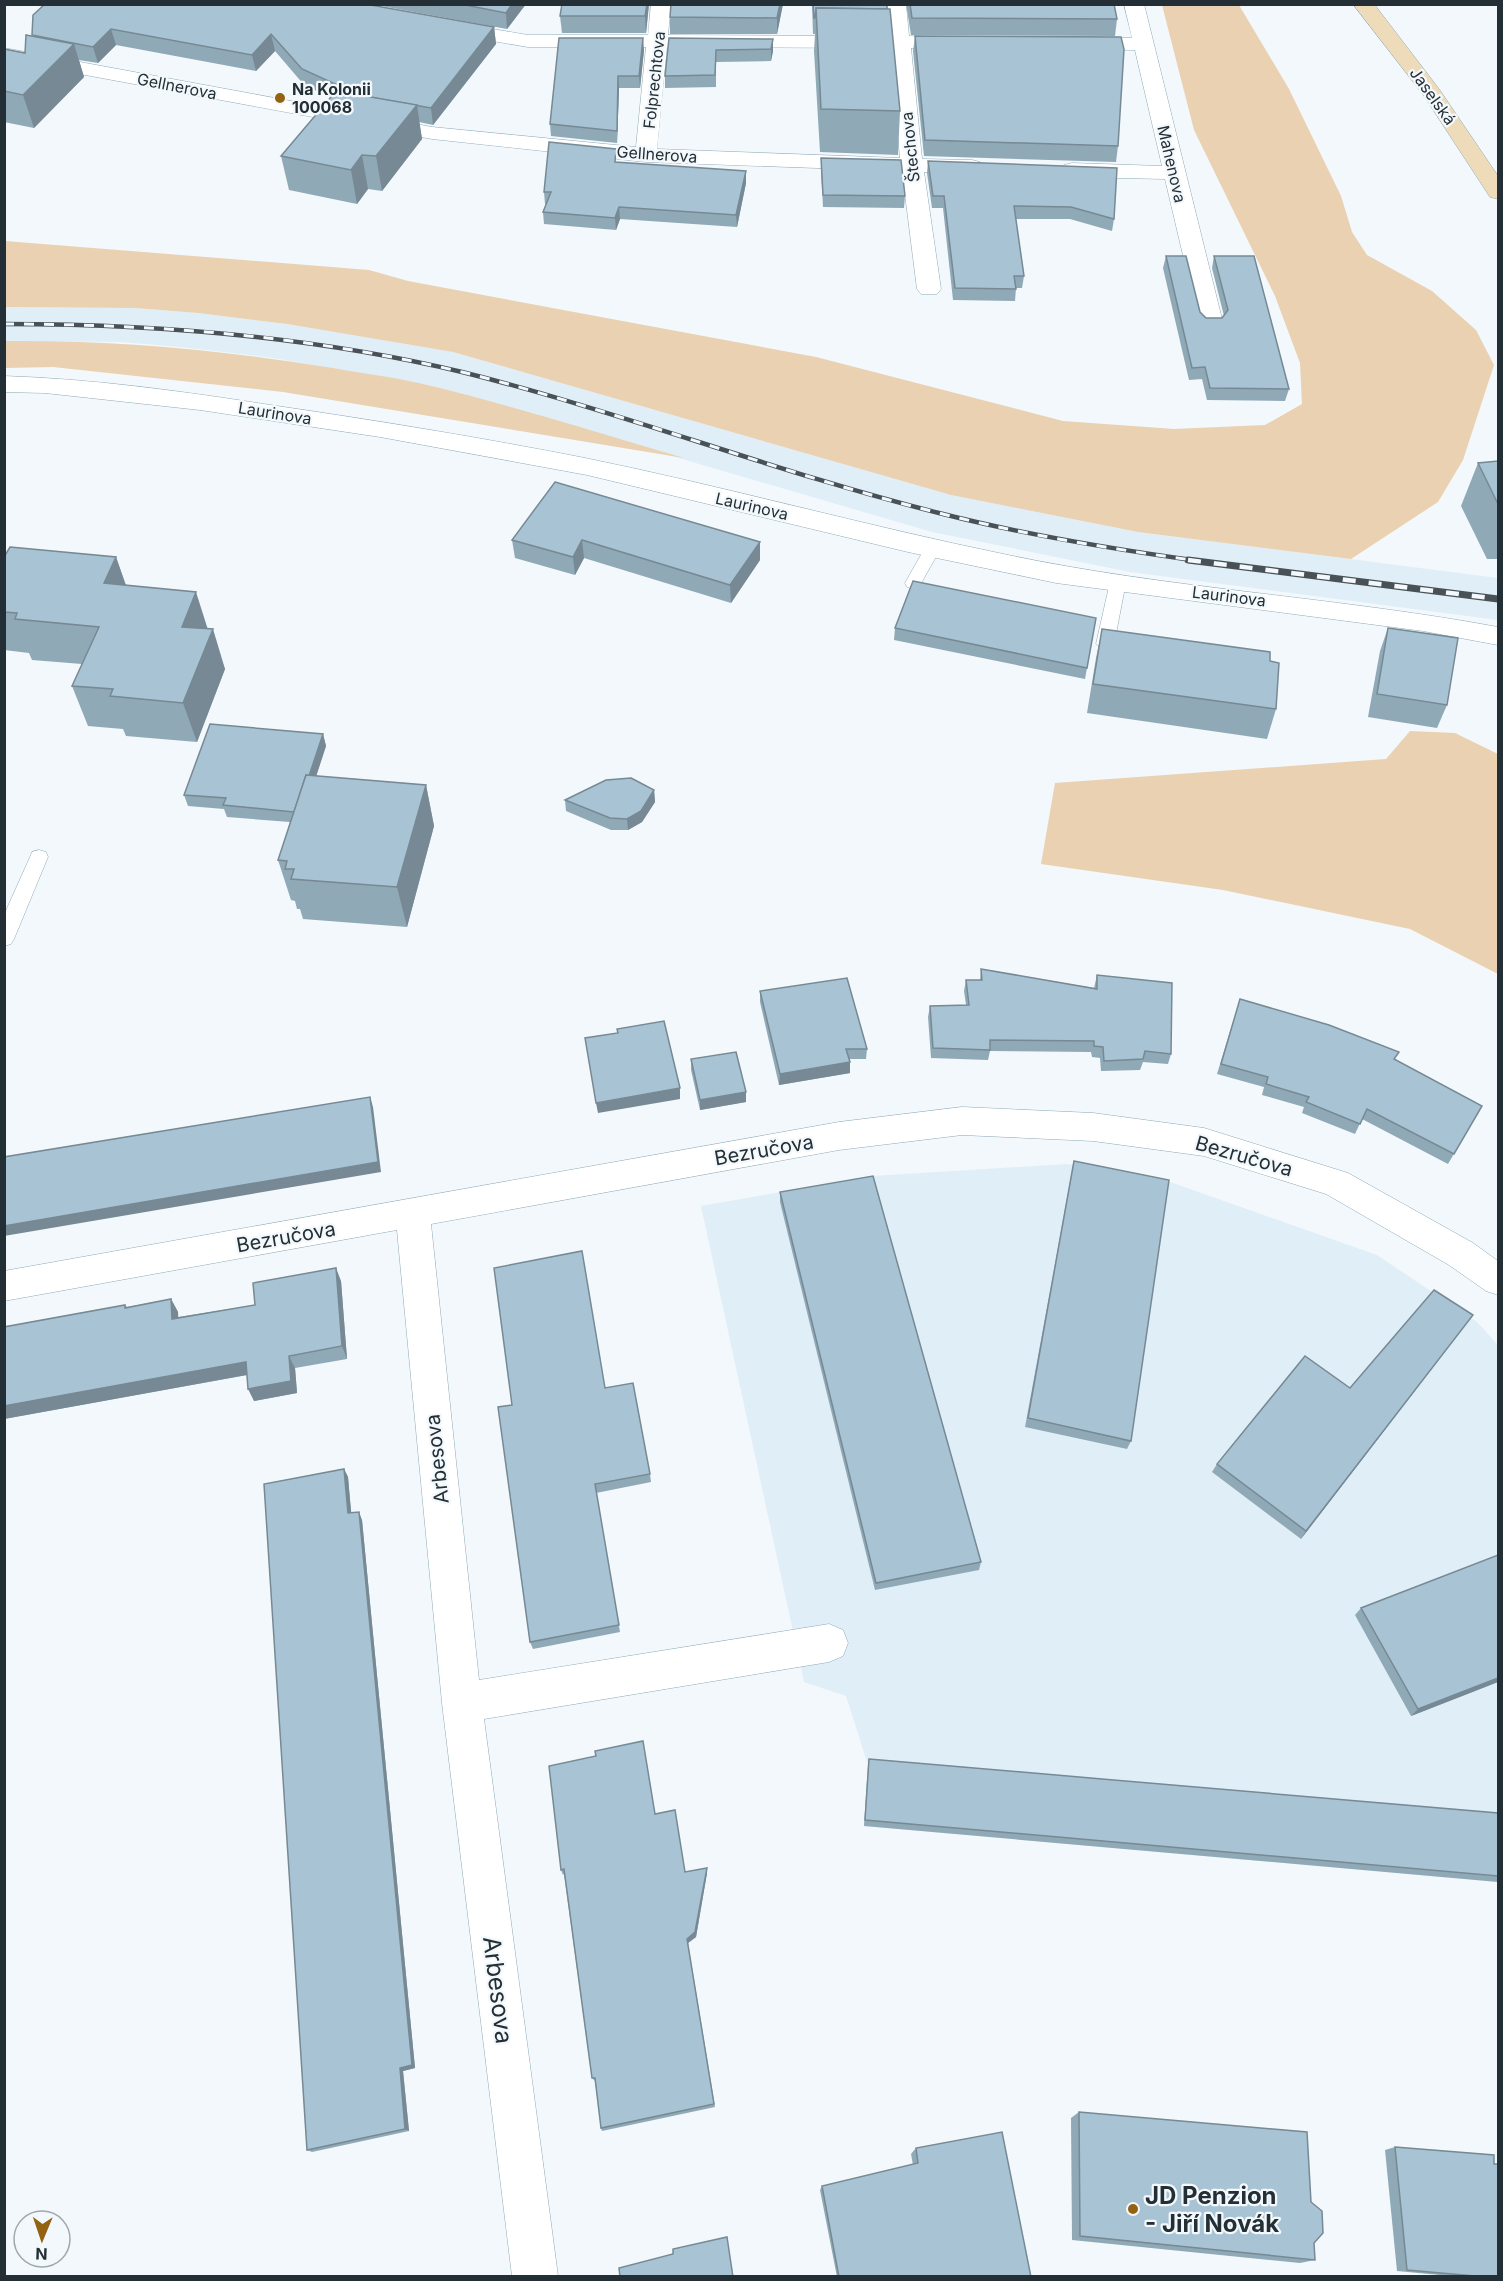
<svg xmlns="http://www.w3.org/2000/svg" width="1503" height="2281" viewBox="0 0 1503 2281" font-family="Inter,sans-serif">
  <rect width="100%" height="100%" fill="#f2f8fb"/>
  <!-- built -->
  <g fill="#e0eef7">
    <polygon points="4,307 135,308 198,313 287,324 453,352 951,495 1138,532 1498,578 1498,620 1130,572 932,532 429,385 267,357 180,347 121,342 5,341"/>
    <polygon points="1067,1164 1173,1183 1377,1255 1477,1322 1498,1345 1498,1882 864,1826 868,1765 846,1696 804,1682 701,1206 872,1176"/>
  </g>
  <!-- green -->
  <g fill="#ead1b1">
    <polygon points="1162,5 1239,5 1289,89 1341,196 1352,232 1367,255 1432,291 1476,330 1494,365 1463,460 1438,502 1351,559 1138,532 951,495 453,352 287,324 198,313 135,308 5,307 5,241 369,270 408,281 816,357 1063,421 1174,429 1265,425 1302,404 1300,363 1275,296 1194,130"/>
    <path d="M4,341C116,340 224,350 333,368C366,374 400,378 432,386C516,407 600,433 684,458L283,392L53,367L5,368Z"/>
    <polygon points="1410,731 1455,733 1498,754 1498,974 1410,929 1223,890 1041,864 1055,783 1386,759"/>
  </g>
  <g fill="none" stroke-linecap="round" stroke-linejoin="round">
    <defs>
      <g id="lane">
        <polygon points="933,542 941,548 919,587 913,589 907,587 905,583 927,544"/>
        <polygon points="1118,576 1126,582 1114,644 1105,650 1096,644 1110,582"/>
        <polygon points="39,850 46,852 48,857 14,939 11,944 4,946 4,915 30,857 32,852"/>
      </g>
      <g id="street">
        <path d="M651,4H671L668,35L889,36L886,4H906L909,36L966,38L969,42L966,46L959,48H911L922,159L972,160L980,162L983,167L980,172L972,174L924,172L941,289L937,294H921L917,289L902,171L646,162L432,139L4,60V48L432,127L636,147L646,47H528L451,34L444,32L441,28L444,24L451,22L528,35H648ZM667,47L890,48L900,158L657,149Z"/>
        <polygon points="1124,4 1144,4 1223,323 1219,328 1203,328 1199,323 1165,179 1072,177 1064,175 1061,170 1064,165 1072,163 1162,166 1135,50 1077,49 1070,47 1067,43 1070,39 1077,37 1132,38"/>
        <path d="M4,376C96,379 187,392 277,406C380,421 483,438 585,458C727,487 866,526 1008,555C1170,589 1336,597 1498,627V645L1423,631L1056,583L908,552L587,475L380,437L200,410L45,393L4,392Z"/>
        <polygon points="962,1107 1093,1113 1204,1128 1348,1173 1473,1243 1498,1261 1498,1295 1486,1291 1449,1265 1326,1194 1204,1156 1093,1141 962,1135 839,1150 431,1224 479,1680 829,1624 843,1630 848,1643 843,1656 829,1662 484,1719 558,2276 512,2276 442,1703 397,1230 4,1301 4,1271 839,1122"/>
      </g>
      <polygon id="secondary" points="1353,4 1374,4 1439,89 1498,176 1498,199 1490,197 1424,96"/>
    </defs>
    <!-- lane casing -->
    <use href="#lane" stroke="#8eaab9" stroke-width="1"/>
    <!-- street casing -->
    <use href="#street" stroke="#8eaab9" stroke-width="1"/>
    <!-- secondary casing -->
    <use href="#secondary" stroke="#8eaab9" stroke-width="1"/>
    <!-- lane -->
    <use href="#lane" fill="#fff" fill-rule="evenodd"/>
    <!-- street -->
    <use href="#street" fill="#fff" fill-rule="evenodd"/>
    <!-- secondary -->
    <use href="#secondary" fill="#eedbba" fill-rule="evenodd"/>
    <defs>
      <path id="rail-far1" d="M4,324C158,324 311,336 462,372C623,412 778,473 939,513C1025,535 1112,549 1199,561"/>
      <polyline id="rail" points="1188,560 1498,599"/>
    </defs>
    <!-- rail-far1 casing -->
    <use href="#rail-far1" stroke="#475156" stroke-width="4.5"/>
    <!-- rail casing -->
    <use href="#rail" stroke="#475156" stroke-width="7"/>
    <!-- rail-far1 -->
    <use href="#rail-far1" stroke="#f2f8fb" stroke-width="3" stroke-dasharray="10" stroke-linecap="butt"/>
    <!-- rail -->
    <use href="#rail" stroke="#f2f8fb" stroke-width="4.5" stroke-dasharray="13" stroke-linecap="butt"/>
  </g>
  <!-- wall -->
  <g fill="#90a9b6">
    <polygon points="371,4 526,4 507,29"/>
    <polygon points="649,4 646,33 562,33 560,16"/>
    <polygon points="783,4 777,34 670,34 670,17"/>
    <polygon points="812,4 887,4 900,111 898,155 820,152 814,51 815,34 813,34"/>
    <polygon points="906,4 1114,4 1117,19 1115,36 911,35"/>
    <polygon points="33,15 494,27 496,44 433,125 419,122 422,139 382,191 368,189 357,204 289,190 281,156 331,97 305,86 275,51 256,71 116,45 98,63 79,60 84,77 34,128 4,122 4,49 25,53 33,37"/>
    <polygon points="915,36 1118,146 1116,162 924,156 913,51"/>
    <polygon points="669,38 773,39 773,51 771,61 716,62 716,87 665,88 665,76"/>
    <polygon points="644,50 640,88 619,88 617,143 551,136 550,124"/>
    <polygon points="821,158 905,196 904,208 823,207 821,170"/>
    <polygon points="928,161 1114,219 1112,231 1070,219 1016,219 1024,276 1022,288 1016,288 1015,301 953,300 943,208 932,208 927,173"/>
    <polygon points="617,162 746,183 737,227 620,219 616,230 544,224 543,212 546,204 545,204 544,192"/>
    <polygon points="1166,256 1200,312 1206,318 1222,318 1224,316 1212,268 1214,256 1289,389 1285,401 1207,400 1202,379 1189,380 1163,268"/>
    <polygon points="1498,461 1498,559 1487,559 1461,506 1478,463"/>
    <polygon points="512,540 760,542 760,560 731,603 584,558 575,575 515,558"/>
    <polygon points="4,557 116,557 126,585 208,629 225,669 197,742 126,736 123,729 88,726 72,686 82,664 32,660 29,653 4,650"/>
    <polygon points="1096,618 1085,679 894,640 895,628"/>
    <polygon points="1388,628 1447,705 1437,728 1368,717 1380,651"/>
    <polygon points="1102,629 1270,661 1276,709 1267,739 1087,713 1096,658"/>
    <polygon points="323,734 326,746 316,776 426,785 434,826 407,927 303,919 300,909 297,909 295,901 291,900 278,860 290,822 227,817 224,809 188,806 184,795"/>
    <polygon points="654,790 655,802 642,822 628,830 611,830 566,811 565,800"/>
    <polygon points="981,969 1094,988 1097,975 1171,1054 1168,1064 1143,1062 1140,1070 1101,1071 1100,1058 1092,1057 1091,1052 990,1051 988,1060 931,1058 928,1017 930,1006 966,1005 964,991 966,980 980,980"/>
    <polygon points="760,991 867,1049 866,1059 850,1059 850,1073 779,1085 760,1002"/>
    <polygon points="1240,999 1395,1060 1482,1106 1448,1164 1362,1119 1355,1134 1302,1113 1304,1107 1262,1095 1264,1087 1217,1074"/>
    <polygon points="691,1059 746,1092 746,1102 700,1110 691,1070"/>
    <polygon points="1074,1161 1131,1441 1127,1449 1025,1427 1072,1171"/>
    <polygon points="780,1192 981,1562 979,1570 875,1590 780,1202"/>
    <polygon points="341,1281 347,1359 295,1368 297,1393 254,1401 247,1375 4,1419 4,1327 125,1305 127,1307 171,1299 178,1312 178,1317 255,1305"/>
    <polygon points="1473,1315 1301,1539 1212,1472 1217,1464 1350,1388"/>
    <polygon points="605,1388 650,1474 651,1482 596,1493 620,1632 533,1649 530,1642"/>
    <polygon points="344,1469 348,1477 351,1513 362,1520 415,2068 403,2071 409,2131 312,2152 307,2150"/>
    <polygon points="1361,1608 1498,1682 1411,1716 1355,1615"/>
    <polygon points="869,1759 1498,1813 1498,1882 864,1826 868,1765"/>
    <polygon points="655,1814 685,1872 707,1868 707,1873 696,1937 688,1943 715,2107 602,2131 601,2128 595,2081 592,2078 564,1874 563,1875 561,1870"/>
    <polygon points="1079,2112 1311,2202 1315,2260 1300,2263 1072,2240 1071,2118"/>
    <polygon points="1395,2147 1494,2164 1498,2277 1461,2277 1397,2271 1385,2150"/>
    <polygon points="916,2148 1031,2277 837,2277 820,2190 822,2186 913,2165 911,2154"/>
  </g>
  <!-- shaded-wall -->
  <g fill="#768994">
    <polygon points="512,4 526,4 507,29 506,13"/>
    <polygon points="647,4 649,4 646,33 645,16"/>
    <polygon points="780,4 783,4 777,34 777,18"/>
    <polygon points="494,27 496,44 433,125 431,108"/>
    <polygon points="111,29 116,45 98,63 93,47"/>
    <polygon points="271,34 275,51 256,71 252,55"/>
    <polygon points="643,38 644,50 640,88 639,76"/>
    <polygon points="773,39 773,51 771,61 771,49"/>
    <polygon points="74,44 84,77 34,128 23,95"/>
    <polygon points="618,76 619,88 617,143 617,131"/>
    <polygon points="417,105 422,139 382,191 376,156"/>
    <polygon points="362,155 368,189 357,204 351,170"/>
    <polygon points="746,171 746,183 737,227 736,215"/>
    <polygon points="619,207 620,219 616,230 615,218"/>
    <polygon points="582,540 584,558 575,575 573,557"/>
    <polygon points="760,542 760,560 731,603 730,585"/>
    <polygon points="116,557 130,598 104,583"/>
    <polygon points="196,592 209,633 182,627"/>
    <polygon points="213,629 225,669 197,742 183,703"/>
    <polygon points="323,734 326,746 301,823 298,812"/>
    <polygon points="426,785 434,826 407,927 397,887"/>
    <polygon points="654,790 655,802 642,822 628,830 627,819"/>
    <polygon points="850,1062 850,1073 779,1085 780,1074"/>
    <polygon points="680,1088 680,1099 598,1113 596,1103"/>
    <polygon points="746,1092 746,1102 700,1110 700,1100"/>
    <polygon points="370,1097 373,1107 381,1172 4,1236 4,1226"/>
    <polygon points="336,1268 341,1281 347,1359 342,1346"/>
    <polygon points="171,1299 178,1312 179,1331 172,1319"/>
    <polygon points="1473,1315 1466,1324 1301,1539 1306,1531"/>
    <polygon points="289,1356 295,1368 297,1393 254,1401 248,1389"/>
    <polygon points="246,1362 252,1374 4,1419 4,1406"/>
    <polygon points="344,1469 348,1477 352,1521 348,1513"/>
    <polygon points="359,1512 362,1520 415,2068 403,2071 409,2131 405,2129 400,2068"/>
    <polygon points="1498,1678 1498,1682 1411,1716 1418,1709"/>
    <polygon points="707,1868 707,1873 696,1937 688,1943 687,1939"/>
  </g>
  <!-- building -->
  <g fill="#a8c4d4" stroke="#768994" stroke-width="1.5">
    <polygon points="45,4 365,4 494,27 431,108 352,94 353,92 302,69 271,34 252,55 111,29 93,47 32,35 33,15"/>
    <polygon points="460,4 512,4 506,13"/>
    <polygon points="562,4 647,4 645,16 560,16"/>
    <polygon points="671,4 780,4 777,18 670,17"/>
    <polygon points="813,4 887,4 887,9 816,8 815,18 814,18"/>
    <polygon points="910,4 1114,4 1117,19 912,18"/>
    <polygon points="816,8 890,9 900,111 821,109"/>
    <polygon points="26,35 74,44 23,95 4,91 4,49 25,53"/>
    <polygon points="915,36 1121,37 1124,49 1118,146 925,140"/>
    <polygon points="559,38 643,38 639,76 618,76 617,131 550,124"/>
    <polygon points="669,38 773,39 771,49 716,50 715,75 665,76"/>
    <polygon points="336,91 417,105 376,156 362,155 351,170 281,156"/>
    <polygon points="549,142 616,149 615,162 746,171 736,215 619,207 615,218 543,212 551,192 544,192"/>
    <polygon points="821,158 901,160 905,196 823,195"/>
    <polygon points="928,161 1117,168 1114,219 1071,207 1014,206 1024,276 1014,276 1016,289 955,288 944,196 933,196"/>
    <polygon points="1166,256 1186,256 1200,312 1206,318 1222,318 1228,310 1214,256 1254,256 1289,389 1210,388 1205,367 1192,368"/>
    <polygon points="1498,461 1498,504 1478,463"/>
    <polygon points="555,482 760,542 730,585 582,540 573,557 512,540"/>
    <polygon points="10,547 116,557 104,583 196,592 182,627 213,629 183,703 110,696 113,689 72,686 99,627 15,619 17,613 4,612 4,557"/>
    <polygon points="913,581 1096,618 1087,668 895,628"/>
    <polygon points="1388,628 1458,638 1447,705 1377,694"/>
    <polygon points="1102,629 1270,652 1270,661 1279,663 1276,709 1093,684"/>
    <polygon points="210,724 323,734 309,776 306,775 294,812 223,805 226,798 184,795"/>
    <polygon points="306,775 426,785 397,887 291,879 294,869 285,869 287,861 278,860"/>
    <polygon points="631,778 654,790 641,811 627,819 610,818 565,800 606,780"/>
    <polygon points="981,969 1097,989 1097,975 1172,983 1171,1054 1145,1051 1143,1059 1104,1061 1103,1047 1094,1046 1094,1041 990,1040 990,1050 933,1048 930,1006 969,1005 966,980 982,980"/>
    <polygon points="847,978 867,1049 846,1049 850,1062 780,1074 760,991"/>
    <polygon points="1240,999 1329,1025 1399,1052 1394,1059 1482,1106 1454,1154 1367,1109 1360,1124 1306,1102 1309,1097 1266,1084 1268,1077 1221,1064"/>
    <polygon points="664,1021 680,1088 596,1103 585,1038 618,1033 617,1029"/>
    <polygon points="736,1052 746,1092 700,1100 691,1059"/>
    <polygon points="370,1097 378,1162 4,1226 4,1157"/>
    <polygon points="1074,1161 1169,1180 1131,1441 1028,1418"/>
    <polygon points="873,1176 981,1562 876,1583 780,1192"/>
    <polygon points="582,1251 605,1388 633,1383 650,1474 595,1484 619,1625 530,1642 498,1407 512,1405 494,1268"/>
    <polygon points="336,1268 342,1346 289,1356 291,1381 248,1389 246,1362 4,1406 4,1327 125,1305 125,1308 171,1299 172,1319 255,1305 253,1283"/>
    <polygon points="1434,1290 1473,1315 1306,1531 1217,1464 1305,1356 1350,1388"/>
    <polygon points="344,1469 348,1513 359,1512 412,2065 400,2068 405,2129 307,2150 264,1484"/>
    <polygon points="1498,1555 1498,1678 1418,1709 1361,1608"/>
    <polygon points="643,1741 655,1814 675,1810 685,1872 707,1868 695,1932 687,1939 714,2104 601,2128 595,2078 592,2078 564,1869 561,1870 549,1766 596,1756 595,1751"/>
    <polygon points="869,1759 1498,1813 1498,1876 865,1820"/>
    <polygon points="1079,2112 1307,2132 1311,2202 1322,2211 1323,2233 1314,2243 1315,2260 1080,2236"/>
    <polygon points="1002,2132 1031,2277 839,2277 822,2186 918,2163 916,2148"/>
    <polygon points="1395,2147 1494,2155 1494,2164 1498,2164 1498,2277 1487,2277 1407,2270"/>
    <polygon points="727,2237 733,2277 620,2277 619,2268 673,2254 673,2249"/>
  </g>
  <!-- markers -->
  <g fill="#936311" stroke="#f2f8fb" stroke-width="2">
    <circle cx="280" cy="98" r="6"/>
    <circle cx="1133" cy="2209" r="6"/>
  </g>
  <g text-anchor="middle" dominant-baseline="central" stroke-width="4.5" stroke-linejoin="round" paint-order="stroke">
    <!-- far-street labels -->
    <g font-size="16" fill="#242f35" stroke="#f2f8fb">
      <text transform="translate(654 80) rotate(-84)">Folprechtova</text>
      <text transform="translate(177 86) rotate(11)">Gellnerova</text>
      <text transform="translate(1433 96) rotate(54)">Jaselská</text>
      <text transform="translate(910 147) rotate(-96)">Štechova</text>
      <text transform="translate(657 154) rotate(4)">Gellnerova</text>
      <text transform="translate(1172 164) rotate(77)">Mahenova</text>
      <text transform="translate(275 413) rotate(9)">Laurinova</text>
      <text transform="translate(752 506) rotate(13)">Laurinova</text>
      <text transform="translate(1229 596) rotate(7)">Laurinova</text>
    </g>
    <!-- far-poi labels -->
    <g font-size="16" font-weight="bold" fill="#242f35" stroke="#f2f8fb" text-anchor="start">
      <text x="292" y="89">Na Kolonii<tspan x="292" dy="18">100068</tspan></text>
    </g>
    <!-- street labels -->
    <g font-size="20" fill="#242f35" stroke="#f2f8fb">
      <text transform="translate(764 1150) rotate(-10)">Bezručova</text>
      <text transform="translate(1244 1156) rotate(16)">Bezručova</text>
      <text transform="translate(286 1237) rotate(-10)">Bezručova</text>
      <text transform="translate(437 1459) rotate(-96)">Arbesova</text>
    </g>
    <!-- near-street labels -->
    <g font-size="24" fill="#242f35" stroke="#f2f8fb">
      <text transform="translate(498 1990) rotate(83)">Arbesova</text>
    </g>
    <!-- near-poi labels -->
    <g font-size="24" font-weight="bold" fill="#242f35" stroke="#f2f8fb" text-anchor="start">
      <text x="1145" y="2195">JD Penzion<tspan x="1145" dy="28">- Jiří Novák</tspan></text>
    </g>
  </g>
  <!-- border -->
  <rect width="1503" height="2281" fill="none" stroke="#242f35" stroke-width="12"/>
  <!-- north arrow -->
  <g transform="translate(42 2239) rotate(182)"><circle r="28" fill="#f2f8fb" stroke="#a0a8ac" stroke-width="1.5"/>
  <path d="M0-4.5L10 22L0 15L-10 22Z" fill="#936311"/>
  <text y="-9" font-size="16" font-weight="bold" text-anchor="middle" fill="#242f35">N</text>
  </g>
</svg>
